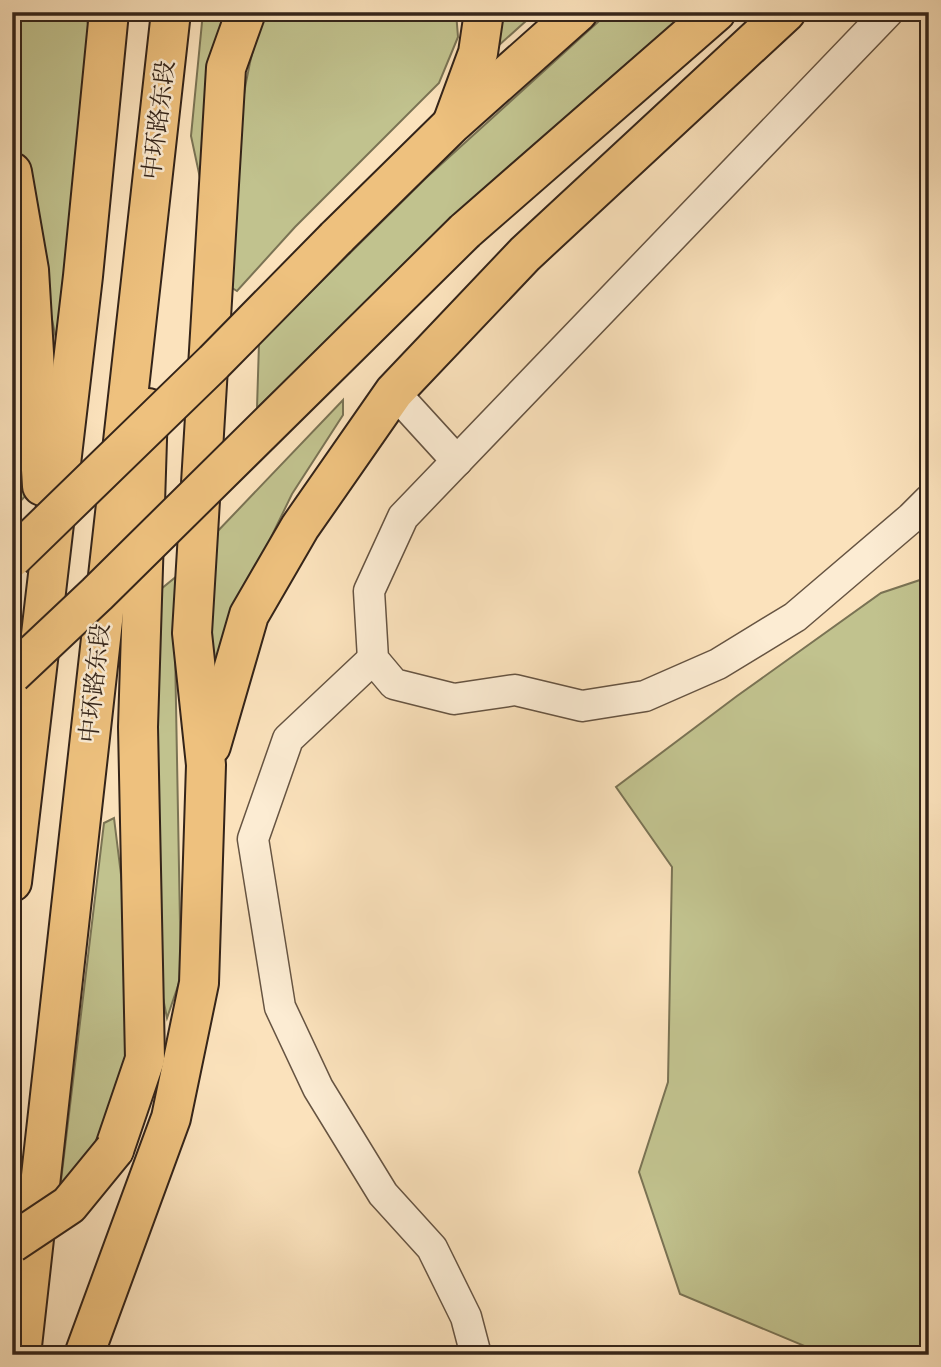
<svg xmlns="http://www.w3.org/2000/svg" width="941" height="1367" viewBox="0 0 941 1367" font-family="'Gentium Book Plus','Noto Serif SC',serif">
  <rect width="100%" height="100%" fill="#fbe2bc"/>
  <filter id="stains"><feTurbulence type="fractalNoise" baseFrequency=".00286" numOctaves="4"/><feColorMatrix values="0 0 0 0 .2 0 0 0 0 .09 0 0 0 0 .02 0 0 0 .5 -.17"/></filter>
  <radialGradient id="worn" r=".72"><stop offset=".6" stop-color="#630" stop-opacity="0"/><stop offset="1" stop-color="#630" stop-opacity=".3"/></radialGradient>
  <!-- green -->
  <g fill="#c1c28e" stroke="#7a7354" stroke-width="2">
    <polygon points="12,12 85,12 93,44 56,339 32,221 12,98"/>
    <polygon points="203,12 231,12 224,28 200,178 191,136"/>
    <path d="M264,12H456L458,37L439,83L295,227L237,291L229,286C234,194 234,100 264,12Z"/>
    <polygon points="504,12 536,12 498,46"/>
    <path d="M609,12H688C538,137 396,272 257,408L259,343L426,178Z"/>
    <polygon points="12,263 32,489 12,510"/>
    <polygon points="343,400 343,415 292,494 246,589 210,684 214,535"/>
    <polygon points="177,576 175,650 181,977 167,1018 160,983 150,598"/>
    <polygon points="929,577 929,1355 826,1355 680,1294 639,1172 668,1082 672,867 616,787 737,696 881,593"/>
    <polygon points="114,818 123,891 131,1065 114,1126 60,1189 104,823"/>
  </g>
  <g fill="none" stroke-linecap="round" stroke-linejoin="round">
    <defs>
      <g id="street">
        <polyline points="888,12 403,517 369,591 373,659 394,684 454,699 515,690 582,706 645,696 718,664 795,617 911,518 929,500"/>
        <polyline points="394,392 457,461"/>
        <polyline points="373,659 288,739 253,839 280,1007 318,1088 383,1194 432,1248 466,1317 476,1355"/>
      </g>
      <g id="highway">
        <polyline points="453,121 478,53 484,12"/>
        <polyline points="12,172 29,270 42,486"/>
        <polyline points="465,231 716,12"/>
        <polyline points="336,238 452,124 578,12"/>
        <polyline points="211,746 249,615 300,527 394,392 525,254 786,12"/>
        <polyline points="12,882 83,276 109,12"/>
        <polyline points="114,1150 145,1059 138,727 148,408"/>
        <polyline points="21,1355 171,12"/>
        <polyline points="84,1355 171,1118 199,983 206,765 192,633 226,68 246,12"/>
      </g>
    </defs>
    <!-- street casing -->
    <use href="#street" stroke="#665442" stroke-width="33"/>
    <!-- highway casing -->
    <use href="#highway" stroke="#342419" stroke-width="42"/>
    <!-- street -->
    <use href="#street" stroke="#fcecd3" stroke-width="30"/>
    <!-- highway -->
    <use href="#highway" stroke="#eec17e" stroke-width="38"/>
    <defs>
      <g id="highway-bridge">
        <polyline points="12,558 214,362 336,238"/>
        <polyline points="12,674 97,594 465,231"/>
        <polyline points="12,1243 69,1205 114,1150"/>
      </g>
    </defs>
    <!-- highway-bridge casing -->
    <use href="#highway-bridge" stroke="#342419" stroke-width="42" stroke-linecap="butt"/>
    <!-- highway-bridge -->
    <use href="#highway-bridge" stroke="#eec17e" stroke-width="38"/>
  </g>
  <g text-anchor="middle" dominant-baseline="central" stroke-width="5" stroke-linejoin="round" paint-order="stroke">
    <!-- street labels -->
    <g font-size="24" fill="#342419" stroke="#fcecd3">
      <text transform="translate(158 120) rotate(-83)">中环路东段</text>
      <text transform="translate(94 683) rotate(-84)">中环路东段</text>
    </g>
  </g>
  <!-- margin -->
  <rect width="941" height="1367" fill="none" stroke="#fbe2bc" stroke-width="42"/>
  <rect x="14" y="14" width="913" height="1339" fill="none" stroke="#342419" stroke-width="3.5"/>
  <rect x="21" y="21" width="899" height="1325" fill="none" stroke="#342419" stroke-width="2"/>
  <rect width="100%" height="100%" filter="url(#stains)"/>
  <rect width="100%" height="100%" fill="url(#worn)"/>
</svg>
